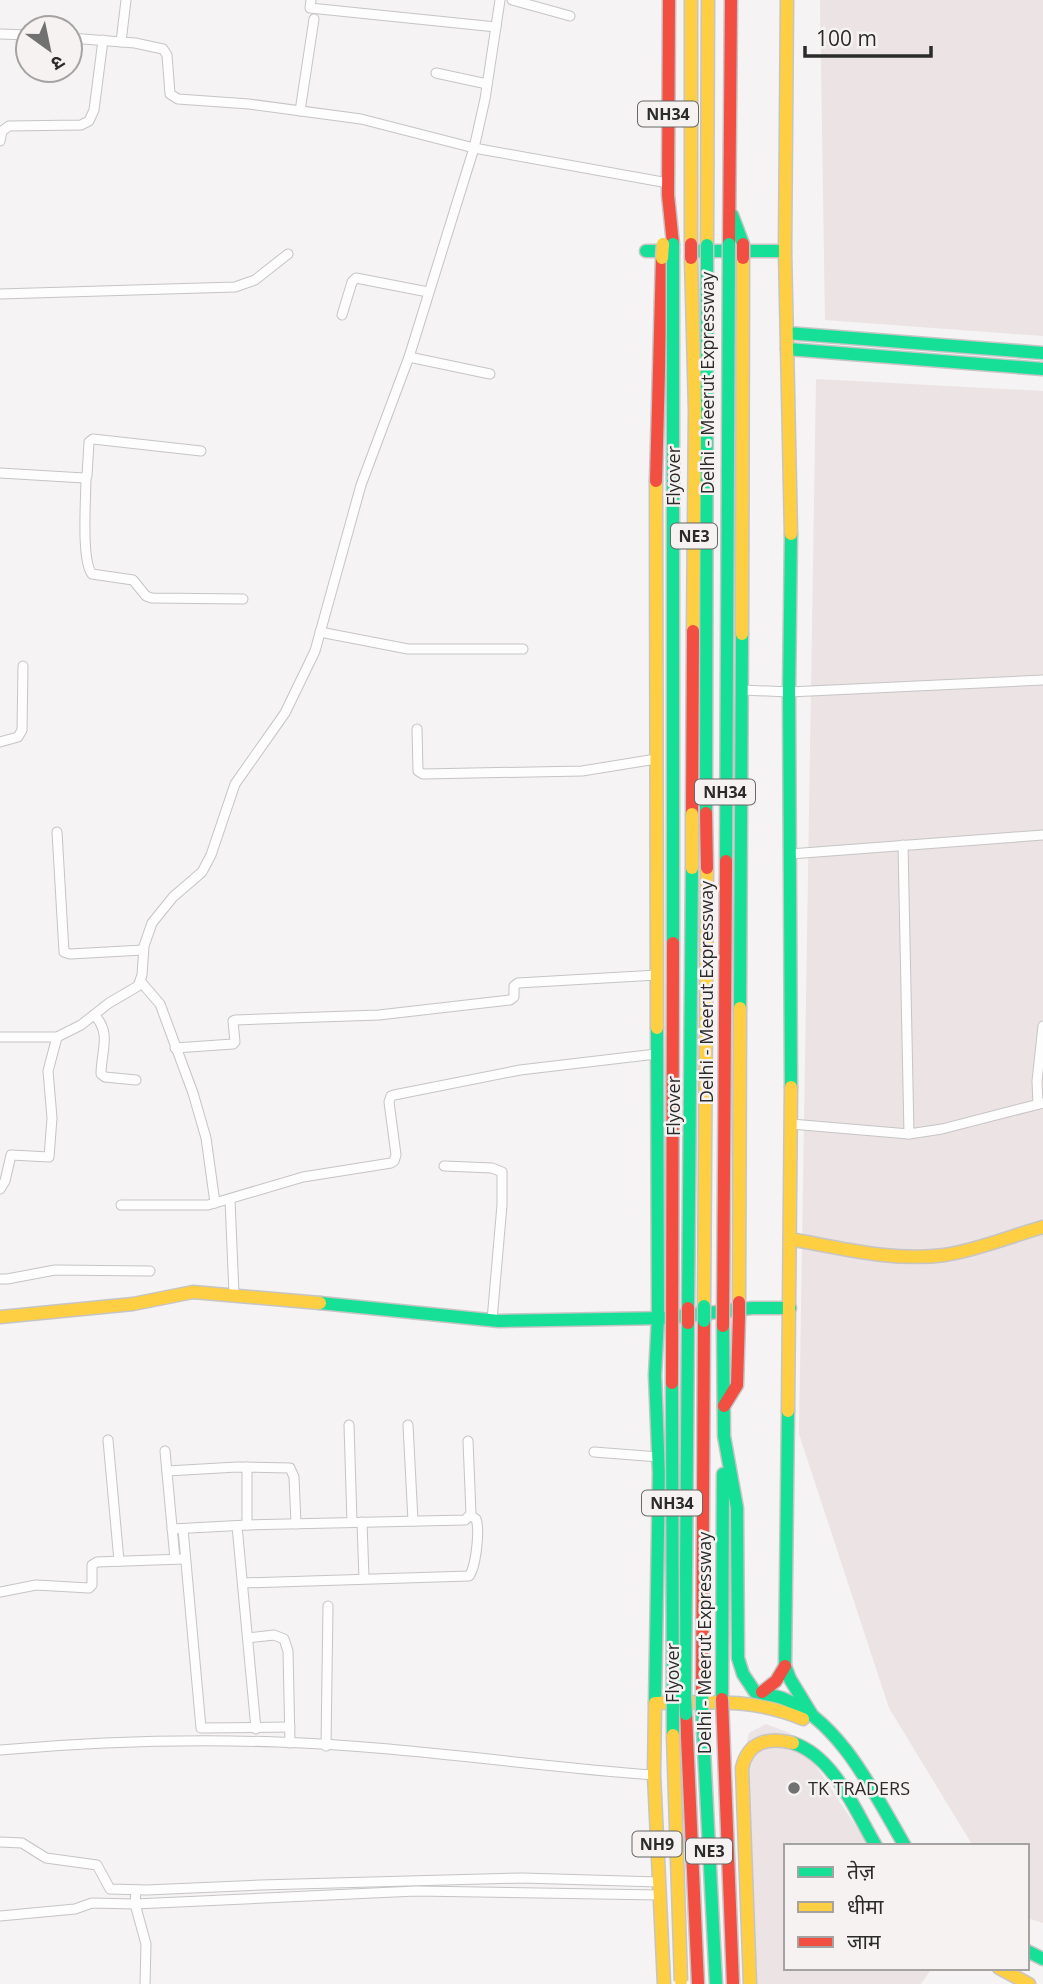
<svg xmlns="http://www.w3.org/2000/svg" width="1043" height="1984" viewBox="0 0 1043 1984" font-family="'Open Sans','Noto Sans Devanagari',sans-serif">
  <rect width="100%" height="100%" fill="#f5f3f3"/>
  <!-- built -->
  <g fill="#ebe3e4">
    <polygon points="820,0 1043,0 1043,336 825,320"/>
    <polygon points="816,379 1043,391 1043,1923 1027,1918 1027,1846 973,1846 889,1708 799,1434"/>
    <polygon points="766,1724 790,1733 804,1748 869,1846 786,1846 786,1968 932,1968 921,1984 755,1984 744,1754 749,1733"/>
  </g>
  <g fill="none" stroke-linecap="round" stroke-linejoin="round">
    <defs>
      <g id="street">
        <polyline points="311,0 310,8 496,27"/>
        <polyline points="512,0 570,16"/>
        <polyline points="0,34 28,35"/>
        <polyline points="70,38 135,43 163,49 167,55 170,94 178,99 249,104 361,119 474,148 668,183"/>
        <polyline points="121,42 126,0"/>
        <polyline points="436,73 487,84"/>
        <polyline points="300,111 314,19"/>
        <polyline points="0,141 2,131 9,126 81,125 89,121 94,110 103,40"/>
        <polyline points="0,294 235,287 255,280 288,254"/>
        <polyline points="342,315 352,282 356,278 428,292"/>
        <polyline points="409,357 490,374"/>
        <polyline points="0,473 84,478 87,476 89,442 93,439 201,451"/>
        <path d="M86,477C86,498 81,560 92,574L133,580L146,596L152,598L243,599"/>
        <polyline points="320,632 408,649 523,649"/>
        <polyline points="743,690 789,692 1043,680"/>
        <polyline points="417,729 418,771 423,774 582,771 656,759"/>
        <polyline points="0,742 18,737 22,730 23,666"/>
        <polyline points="57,832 64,952 70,954 143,950"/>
        <polyline points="903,845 909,1134"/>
        <polyline points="790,854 1043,835"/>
        <polyline points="141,982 160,1004 193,1093 206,1138 215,1203"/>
        <path d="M94,1015C112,1032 101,1052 101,1074L105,1077L136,1080"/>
        <polyline points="0,1037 57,1037 81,1025 109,1003 138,986 142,975 144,946 152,923 173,897 202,872 211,855 235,784 285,713 315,651 361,485 409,357 474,148 485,99 500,0"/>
        <polyline points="175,1048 233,1044 235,1042 233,1021 235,1020 379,1015 510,1000 514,997 514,986 518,983 657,975"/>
        <polyline points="1038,1104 1037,1081 1043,1026"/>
        <polyline points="791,1124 909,1134 942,1129 1043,1103"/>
        <polyline points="444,1166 492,1168 502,1172 502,1205 492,1320"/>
        <polyline points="0,1189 5,1181 11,1155 49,1157 52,1118 48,1071 57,1037"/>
        <polyline points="230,1200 234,1294"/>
        <polyline points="121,1205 208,1205 303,1177 391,1163 394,1161 396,1155 389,1102 391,1096 394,1095 520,1070 656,1054"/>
        <polyline points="0,1279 7,1279 55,1270 150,1271"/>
        <polyline points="349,1425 352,1522"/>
        <polyline points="408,1425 413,1521"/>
        <polyline points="108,1440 119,1561"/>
        <polyline points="165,1451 175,1559"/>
        <polyline points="594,1452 659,1457"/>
        <polyline points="247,1467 247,1525"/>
        <polyline points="167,1471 237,1467 290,1468 294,1477 296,1524"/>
        <polyline points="362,1522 364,1578"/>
        <polyline points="237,1526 256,1729"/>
        <polyline points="172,1529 247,1525 465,1520 471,1514 468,1441"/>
        <polyline points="183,1529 201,1728 290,1727"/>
        <path d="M243,1583L469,1576C476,1567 480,1530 476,1519L471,1516"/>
        <polyline points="0,1592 36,1585 89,1588 92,1585 92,1565 97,1562 184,1559"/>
        <polyline points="248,1638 274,1635 284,1639 288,1651 290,1743"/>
        <polyline points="326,1746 328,1606"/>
        <path d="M0,1750C92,1742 185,1739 277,1742C403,1746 528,1766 654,1775"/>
        <polyline points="0,1842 22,1843 46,1858 97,1865 110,1889 147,1890 260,1885 522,1878 659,1882"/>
        <polyline points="136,1890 135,1904 146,1944 145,1984"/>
        <polyline points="0,1916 75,1909 92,1903 135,1904 416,1891 660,1895"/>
      </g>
      <g id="fast">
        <polyline points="732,215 743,244"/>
        <polyline points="646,251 673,251"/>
        <polyline points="698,251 785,251"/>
        <polyline points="787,333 1043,353"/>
        <polyline points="787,349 1043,369"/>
        <polyline points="706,813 707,258"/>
        <polyline points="740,1008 742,634"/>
        <polyline points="791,1087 789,692 791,534"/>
        <polyline points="320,1303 499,1321 666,1318 752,1308 790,1308"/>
        <polyline points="688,1308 692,868"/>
        <path d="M723,1326L724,1436L737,1508L738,1658L743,1674L755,1692C764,1694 773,1695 782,1698C840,1720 875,1795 905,1846"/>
        <polyline points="788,1411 785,1666 790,1679 812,1715"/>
        <polyline points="685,1696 688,1323"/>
        <polyline points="722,1699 723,1474"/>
        <polyline points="655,1703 659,1474 655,1375 658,1318 657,1028"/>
        <polyline points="702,1711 716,1984"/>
        <path d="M793,1743C835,1757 855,1811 876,1846"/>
        <polyline points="1027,1951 1043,1959"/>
      </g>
      <g id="slow">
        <polyline points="691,0 691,244"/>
        <polyline points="787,0 785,251 791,534"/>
        <polyline points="707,245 708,0"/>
        <polyline points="691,258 695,410 693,631"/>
        <polyline points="656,481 657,1028"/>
        <polyline points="742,634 743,258"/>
        <path d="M790,1239C840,1248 894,1262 945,1255C978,1250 1011,1236 1043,1227"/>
        <polyline points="739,1302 740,1008"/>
        <polyline points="704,1306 707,868"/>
        <polyline points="0,1317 133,1304 193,1292 320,1303"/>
        <polyline points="788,1411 791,1087"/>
        <polyline points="999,1968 1029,1984"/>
        <path d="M664,1984L654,1775L655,1703C706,1702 755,1698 803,1719"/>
        <path d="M750,1984L742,1768C748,1741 769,1737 793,1743"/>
      </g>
      <g id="jam">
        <polyline points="669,0 668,195 673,244"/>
        <polyline points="729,244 731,0"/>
        <polyline points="656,481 662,258"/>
        <polyline points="692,814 693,631"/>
        <polyline points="724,1406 737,1385 739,1317"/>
        <polyline points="762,1692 776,1681 785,1666"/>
        <polyline points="702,1696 704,1321"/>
        <polyline points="686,1714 698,1984"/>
      </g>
    </defs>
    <!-- street casing -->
    <use href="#street" stroke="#c6c4c4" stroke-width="11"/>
    <!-- fast casing -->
    <use href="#fast" stroke="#c6c4c4" stroke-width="15"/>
    <!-- slow casing -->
    <use href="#slow" stroke="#c6c4c4" stroke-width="15"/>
    <!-- jam casing -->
    <use href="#jam" stroke="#c6c4c4" stroke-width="15"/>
    <!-- street -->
    <use href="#street" stroke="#fefdfd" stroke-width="9"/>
    <!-- fast -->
    <use href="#fast" stroke="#16e098" stroke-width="12"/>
    <!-- slow -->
    <use href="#slow" stroke="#ffcf43" stroke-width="12"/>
    <!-- jam -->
    <use href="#jam" stroke="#f24e42" stroke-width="12"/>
    <defs>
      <g id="fast-bridge">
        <polyline points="707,245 707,258"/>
        <polyline points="726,861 729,244"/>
        <polyline points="673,943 673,244"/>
        <polyline points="704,1306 704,1321"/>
        <polyline points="672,1383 673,1735"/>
        <polyline points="685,1696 686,1714"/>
        <polyline points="702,1696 702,1711"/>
      </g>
      <g id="slow-bridge">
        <polyline points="662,258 663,244"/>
        <polyline points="692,814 692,868"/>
        <polyline points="673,1735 681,1981"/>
      </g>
      <g id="jam-bridge">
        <polyline points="691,244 691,258"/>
        <polyline points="743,244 743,258"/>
        <polyline points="706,813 707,868"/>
        <polyline points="739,1302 739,1317"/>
        <polyline points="688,1308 688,1323"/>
        <polyline points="723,1326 726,861"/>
        <polyline points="672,1383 673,943"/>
        <polyline points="722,1699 733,1984"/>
      </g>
    </defs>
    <!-- fast-bridge casing -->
    <use href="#fast-bridge" stroke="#c6c4c4" stroke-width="15" stroke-linecap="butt"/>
    <!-- slow-bridge casing -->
    <use href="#slow-bridge" stroke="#c6c4c4" stroke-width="15" stroke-linecap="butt"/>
    <!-- jam-bridge casing -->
    <use href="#jam-bridge" stroke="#c6c4c4" stroke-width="15" stroke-linecap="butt"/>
    <!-- fast-bridge -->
    <use href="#fast-bridge" stroke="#16e098" stroke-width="12"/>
    <!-- slow-bridge -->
    <use href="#slow-bridge" stroke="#ffcf43" stroke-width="12"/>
    <!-- jam-bridge -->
    <use href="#jam-bridge" stroke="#f24e42" stroke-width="12"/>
  </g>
  <!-- markers -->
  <circle fill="#727171" stroke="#f6f2f2" stroke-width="2.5" cx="794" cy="1788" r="7"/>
  <g text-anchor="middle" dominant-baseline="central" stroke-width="5" stroke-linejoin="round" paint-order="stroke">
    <!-- shield labels -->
    <g fill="#f6f2f2" stroke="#696767" stroke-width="2">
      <rect x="638" y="101.5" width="60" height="25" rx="5"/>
      <rect x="671" y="523.5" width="46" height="25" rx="5"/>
      <rect x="695" y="779.5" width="60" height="25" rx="5"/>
      <rect x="642" y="1490.5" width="60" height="25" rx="5"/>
      <rect x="632.5" y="1831.5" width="49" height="25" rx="5"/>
      <rect x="686" y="1838.5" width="46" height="25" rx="5"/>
    </g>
    <g font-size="16" font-weight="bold" fill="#2c2b2b">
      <text x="668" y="114">NH34</text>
      <text x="694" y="536">NE3</text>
      <text x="725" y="792">NH34</text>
      <text x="672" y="1503">NH34</text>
      <text x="657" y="1844">NH9</text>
      <text x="709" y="1851">NE3</text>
    </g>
    <!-- street labels -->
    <g font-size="18" fill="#2c2b2b" stroke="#f6f2f2">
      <text transform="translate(707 383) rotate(-90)">Delhi - Meerut Expressway</text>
      <text transform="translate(673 476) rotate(-90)">Flyover</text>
      <text transform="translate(706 992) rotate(-90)">Delhi - Meerut Expressway</text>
      <text transform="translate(673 1106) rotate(-90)">Flyover</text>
      <text transform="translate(704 1643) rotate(-90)">Delhi - Meerut Expressway</text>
      <text transform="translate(672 1673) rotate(-90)">Flyover</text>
    </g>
    <!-- poi labels -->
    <g font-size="18" fill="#2c2b2b" stroke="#f6f2f2" text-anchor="start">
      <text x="808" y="1788">TK TRADERS</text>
    </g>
  </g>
  <!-- legend -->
  <rect x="784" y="1844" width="245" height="126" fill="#f6f2f2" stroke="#a5a2a2" stroke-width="2"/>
  <rect x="798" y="1867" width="35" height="10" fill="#16e098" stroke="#a5a2a2" stroke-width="2"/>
  <text x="847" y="1879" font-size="21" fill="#2c2b2b">तेज़</text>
  <rect x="798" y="1902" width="35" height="10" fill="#ffcf43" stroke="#a5a2a2" stroke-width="2"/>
  <text x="847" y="1914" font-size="21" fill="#2c2b2b">धीमा</text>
  <rect x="798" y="1937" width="35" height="10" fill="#f24e42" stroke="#a5a2a2" stroke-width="2"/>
  <text x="847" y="1949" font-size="21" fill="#2c2b2b">जाम</text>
  <!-- north arrow -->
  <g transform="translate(49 49) rotate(147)"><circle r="33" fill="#f6f2f2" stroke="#a5a2a2" stroke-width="2"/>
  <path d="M0-5L12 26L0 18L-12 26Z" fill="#727171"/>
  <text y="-10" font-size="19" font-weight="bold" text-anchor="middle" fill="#2c2b2b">उ</text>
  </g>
  <!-- scale -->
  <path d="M805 46v10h126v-10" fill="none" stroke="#2c2b2b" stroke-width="3.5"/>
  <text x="816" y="46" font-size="21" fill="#2c2b2b" stroke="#f6f2f2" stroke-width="5" paint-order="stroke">100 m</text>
</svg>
